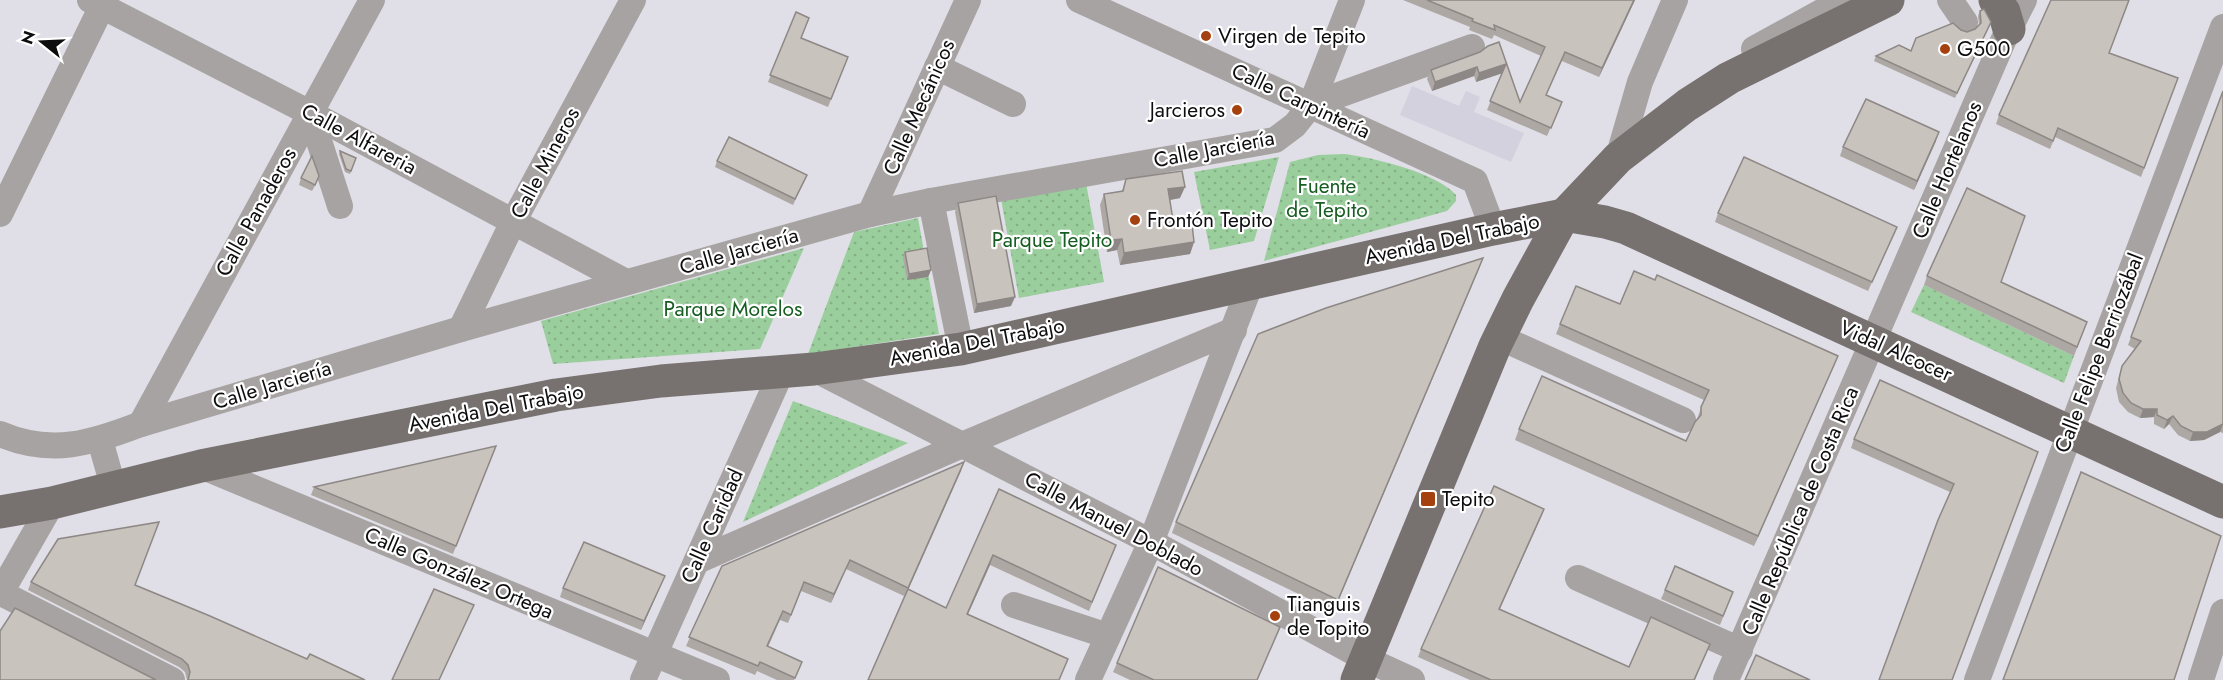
<svg xmlns="http://www.w3.org/2000/svg" width="2223" height="680" viewBox="0 0 2223 680" font-family="Jost,sans-serif">
  <defs>
    <pattern id="park-dots" width="8" height="8" patternUnits="userSpaceOnUse" patternTransform="scale(1.5)"><rect width="8" height="8" fill="#9bce9d"/><path d="M2 2h.1M6 6h.1" fill="none" stroke="#84b086" stroke-width="1.8" stroke-linecap="round"/></pattern>
  </defs>
  <rect width="100%" height="100%" fill="#e0dee6"/>
  <!-- built -->
  <polygon fill="#d4d1df" points="1412,86 1459,106 1466,91 1480,97 1474,112 1524,133 1511,162 1400,115"/>
  <!-- park -->
  <g fill="url(#park-dots)">
    <path d="M1344,154C1375,158 1435,172 1456,195V201L1447,211L1264,261L1290,162L1318,155Z"/>
    <polygon points="1279,157 1254,241 1210,250 1194,172"/>
    <polygon points="1086,183 1104,282 1019,298 1001,199"/>
    <polygon points="918,218 939,334 808,354 854,232"/>
    <polygon points="804,248 760,349 553,364 541,321"/>
    <polygon points="1924,285 2074,356 2064,383 1911,312"/>
    <polygon points="793,401 908,443 743,522"/>
  </g>
  <g fill="none" stroke-linecap="round" stroke-linejoin="round">
    <!-- minor -->
    <g stroke="#a7a3a2" stroke-width="26">
      <polyline points="90,0 310,113 626,282"/>
      <polyline points="1079,0 1475,181 1493,229"/>
      <polyline points="1950,0 1965,22"/>
      <polyline points="1754,49 1843,0"/>
      <polyline points="937,67 1013,104"/>
      <polyline points="1311,105 1352,0"/>
      <polyline points="310,113 340,206"/>
      <polyline points="1618,158 1640,82 1675,0"/>
      <polyline points="931,201 961,349"/>
      <polyline points="0,214 105,0"/>
      <polyline points="870,214 968,0"/>
      <polyline points="461,329 513,222 633,0"/>
      <polyline points="1499,337 1683,420"/>
      <polyline points="814,369 1151,542 1366,659 1412,680"/>
      <polyline points="141,424 372,0"/>
      <path d="M0,434C51,456 92,443 141,424L461,329L870,214L931,201L1275,140L1295,125L1311,105L1472,47"/>
      <polyline points="100,440 113,486"/>
      <polyline points="201,466 717,680"/>
      <polyline points="697,561 962,445 1234,330"/>
      <polyline points="1578,578 1740,650"/>
      <polyline points="1,593 172,680"/>
      <polyline points="0,594 52,503"/>
      <polyline points="1014,605 1108,636"/>
      <polyline points="643,680 781,373"/>
      <polyline points="1088,680 1151,542 1251,283"/>
      <polyline points="1726,680 2003,41 2024,0"/>
      <polyline points="1977,680 2223,27"/>
      <polyline points="2201,680 2223,612"/>
    </g>
    <!-- major -->
    <g stroke="#77716f" stroke-width="33">
      <polyline points="1995,0 2004,12 2009,29"/>
      <polyline points="0,512 52,503 201,466 556,395 661,381 814,369 961,349 1493,229 1564,215 1605,222 1626,228 2223,502"/>
      <polyline points="1357,680 1495,346 1518,299 1564,215 1618,158 1687,105 1729,78 1888,0"/>
    </g>
  </g>
  <!-- wall -->
  <g fill="#ada8a3">
    <polygon points="1403,0 1635,0 1599,77 1562,61 1546,95 1562,102 1547,136 1487,110 1502,73 1476,82 1474,76 1432,91 1427,79 1431,70 1480,52 1488,46 1520,102 1541,56 1494,35 1492,39 1469,30 1470,27"/>
    <polygon points="1980,11 1991,22 1955,98 1874,61 1876,56 1911,51 1961,30 1967,32 1975,29 1979,25 1978,16"/>
    <polygon points="796,12 801,38 848,57 828,107 768,82"/>
    <polygon points="2109,53 2178,78 2141,177 2055,137 2050,149 1996,124 1999,115"/>
    <polygon points="2223,91 2223,433 2220,432 2204,440 2190,441 2178,435 2169,424 2164,429 2154,424 2154,417 2140,418 2128,412 2119,402 2116,388 2122,366 2135,349 2128,345"/>
    <polygon points="1936,141 1914,190 1840,156 1843,147"/>
    <polygon points="340,151 356,158 350,174 345,172 339,154"/>
    <polygon points="717,161 805,180 793,205 715,167"/>
    <polygon points="301,178 317,182 312,191 299,185"/>
    <polygon points="1126,179 1180,198 1170,200 1174,226 1194,242 1190,254 1120,265 1117,250 1107,252 1100,205 1104,194 1122,191"/>
    <polygon points="958,203 1011,306 974,313 955,212"/>
    <polygon points="1718,213 1897,227 1868,291 1715,222"/>
    <polygon points="905,252 931,270 928,277 907,280 903,258"/>
    <polygon points="1483,258 1334,611 1172,533 1176,522"/>
    <polygon points="1927,276 2001,282 2087,322 2074,356 1924,285"/>
    <polygon points="1620,304 1838,356 1754,546 1515,440 1519,429 1686,441 1697,419 1704,400 1556,334 1560,324"/>
    <polygon points="1854,439 2038,452 1950,492 1851,448"/>
    <polygon points="493,454 453,554 311,495 314,487"/>
    <polygon points="964,462 908,589 946,608 999,489 1116,545 1089,611 990,565 968,614 1068,659 1059,680 868,680 904,596 846,569 831,603 801,591 788,623 780,620 768,647 802,662 794,680 777,680 757,671 755,675 686,646 722,566"/>
    <polygon points="1541,517 1500,609 1629,667 1710,644 1695,680 1470,680 1418,657 1421,649"/>
    <polygon points="665,576 641,630 560,597 563,588"/>
    <polygon points="31,582 135,585 307,659 365,680 187,680 185,672 179,667 28,590"/>
    <polygon points="1665,590 1733,592 1720,625 1661,599"/>
    <polygon points="1280,627 1257,680 1130,680 1113,672 1117,663"/>
  </g>
  <!-- shaded-wall -->
  <g fill="#8d8885">
    <polygon points="1634,0 1635,0 1599,77 1602,68"/>
    <polygon points="1506,64 1503,73 1476,82 1479,73"/>
    <polygon points="1477,67 1474,76 1432,91 1435,82"/>
    <polygon points="1939,132 1936,141 1914,190 1917,181"/>
    <polygon points="1185,187 1180,198 1164,201 1168,189"/>
    <polygon points="1122,239 1117,250 1107,252 1111,240"/>
    <polygon points="1194,242 1190,254 1120,265 1124,253"/>
    <polygon points="1483,258 1479,269 1334,611 1338,600"/>
    <polygon points="931,270 928,277 907,280 909,274"/>
    <polygon points="1015,297 1011,306 974,313 977,304"/>
    <polygon points="1838,356 1834,366 1754,546 1758,536"/>
    <polygon points="2143,409 2157,409 2154,417 2140,418"/>
    <polygon points="2173,416 2169,424 2164,429 2167,420"/>
    <polygon points="2223,424 2220,432 2204,440 2190,441 2193,432"/>
    <polygon points="964,462 961,471 905,597 908,588"/>
    <polygon points="1544,509 1541,517 1496,617 1499,609"/>
    <polygon points="993,555 990,565 964,623 967,614"/>
    <polygon points="850,560 846,569 831,603 834,594"/>
    <polygon points="665,576 641,630 644,621"/>
  </g>
  <!-- building -->
  <g fill="#c9c3be" stroke="#8d8885" stroke-width="1.5">
    <polygon points="1427,0 1634,0 1602,68 1565,52 1546,95 1562,102 1551,128 1490,101 1506,64 1479,73 1477,67 1435,82 1431,70 1480,52 1488,46 1499,42 1520,102 1545,47 1494,25 1495,30 1472,21 1473,19"/>
    <polygon points="2051,0 2129,0 2109,53 2178,78 2144,168 2058,128 2053,141 1999,115"/>
    <polygon points="1984,9 1991,22 1957,93 1876,56 1899,45 1911,51 1916,38 1953,23 1961,30 1967,32 1975,29 1981,23 1980,11"/>
    <polygon points="796,12 809,18 801,38 848,57 831,99 770,75"/>
    <polygon points="2223,91 2223,424 2207,432 2193,432 2181,426 2173,416 2167,420 2157,415 2157,409 2143,409 2131,403 2123,393 2119,379 2122,366 2141,341 2131,337"/>
    <polygon points="1866,99 1939,132 1917,181 1843,147"/>
    <polygon points="729,137 807,175 795,199 717,161"/>
    <polygon points="340,151 356,158 351,171 346,169"/>
    <polygon points="312,156 319,176 315,185 301,178"/>
    <polygon points="1744,157 1897,227 1872,282 1718,213"/>
    <polygon points="1182,171 1185,187 1168,189 1174,226 1192,224 1194,242 1124,253 1122,239 1111,240 1104,194 1123,191 1126,179"/>
    <polygon points="1967,188 2025,216 2001,282 2087,322 2077,347 1927,276"/>
    <polygon points="996,196 1015,297 977,304 958,203"/>
    <polygon points="927,248 931,270 909,274 905,252"/>
    <polygon points="1483,258 1338,600 1176,522 1258,334 1326,308"/>
    <polygon points="1634,271 1655,280 1657,275 1838,356 1758,536 1519,429 1542,376 1686,441 1695,422 1701,415 1701,407 1709,390 1560,324 1576,286 1620,304"/>
    <polygon points="1880,380 2038,452 1952,680 1879,680 1938,520 1954,484 1854,439"/>
    <polygon points="496,446 456,546 314,487"/>
    <polygon points="964,462 908,588 850,560 834,594 804,582 791,615 783,611 767,646 802,662 795,678 760,662 758,666 689,637 722,566"/>
    <polygon points="2081,472 2221,536 2174,680 2003,680"/>
    <polygon points="1494,486 1544,509 1499,609 1629,667 1651,617 1710,644 1694,680 1491,680 1421,649"/>
    <polygon points="999,489 1116,545 1092,602 993,555 967,614 1068,659 1059,680 868,680 908,589 946,608"/>
    <polygon points="159,522 135,585 210,616 307,659 310,654 365,680 188,680 190,672 188,665 182,659 31,582 58,539"/>
    <polygon points="584,542 665,576 644,621 563,588"/>
    <polygon points="1675,566 1733,592 1723,616 1665,590"/>
    <polygon points="1158,567 1280,627 1257,680 1154,680 1117,663"/>
    <polygon points="434,589 474,605 439,680 392,680"/>
    <polygon points="15,608 156,680 0,680 0,631"/>
    <polygon points="1756,655 1810,680 1745,680"/>
  </g>
  <!-- markers -->
  <g fill="#a5410f" stroke="#fff" stroke-width="2">
    <circle cx="1206" cy="36" r="6"/>
    <circle cx="1945" cy="49" r="6"/>
    <circle cx="1237" cy="110" r="6"/>
    <circle cx="1135" cy="220" r="6"/>
    <rect x="1420" y="491" width="16" height="16" rx="3"/>
    <circle cx="1275" cy="616" r="6"/>
  </g>
  <g text-anchor="middle" dominant-baseline="central" stroke-width="4.5" stroke-linejoin="round" paint-order="stroke">
    <!-- poi labels -->
    <g font-size="21" fill="#0d0c0e" stroke="#fff" text-anchor="start">
      <text x="1218" y="36">Virgen de Tepito</text>
      <text x="1957" y="49">G500</text>
      <text x="1225" y="110" text-anchor="end">Jarcieros</text>
      <text x="1147" y="220">Frontón Tepito</text>
      <text x="1442" y="499">Tepito</text>
      <text x="1287" y="604">Tianguis<tspan x="1287" dy="24">de Topito</tspan></text>
    </g>
    <!-- street labels -->
    <g font-size="21" fill="#0d0c0e" stroke="#fff">
      <text transform="translate(1301 101) rotate(25)">Calle Carpintería</text>
      <text transform="translate(919 107) rotate(-66)">Calle Mecánicos</text>
      <text transform="translate(359 139) rotate(28)">Calle Alfareria</text>
      <text transform="translate(1214 149) rotate(-11)">Calle Jarciería</text>
      <text transform="translate(545 163) rotate(-62)">Calle Mineros</text>
      <text transform="translate(1947 170) rotate(-67)">Calle Hortelanos</text>
      <text transform="translate(256 212) rotate(-61)">Calle Panaderos</text>
      <text transform="translate(1452 239) rotate(-12)">Avenida Del Trabajo</text>
      <text transform="translate(739 251) rotate(-16)">Calle Jarciería</text>
      <text transform="translate(977 342) rotate(-11)">Avenida Del Trabajo</text>
      <text transform="translate(1896 351) rotate(24)">Vidal Alcocer</text>
      <text transform="translate(2099 353) rotate(-69)">Calle Felipe Berriozábal</text>
      <text transform="translate(272 385) rotate(-17)">Calle Jarciería</text>
      <text transform="translate(496 408) rotate(-11)">Avenida Del Trabajo</text>
      <text transform="translate(1800 511) rotate(-67)">Calle República de Costa Rica</text>
      <text transform="translate(1114 524) rotate(28)">Calle Manuel Doblado</text>
      <text transform="translate(712 526) rotate(-66)">Calle Caridad</text>
      <text transform="translate(459 573) rotate(23)">Calle González Ortega</text>
    </g>
    <!-- park labels -->
    <g font-size="21" fill="#165d21" stroke="#fff">
      <text x="1327" y="186">Fuente<tspan x="1327" dy="24">de Tepito</tspan></text>
      <text x="1052" y="240">Parque Tepito</text>
      <text x="733" y="309">Parque Morelos</text>
    </g>
  </g>
  <!-- north arrow -->
  <g transform="translate(42 42) rotate(288)" stroke="#ffffff" stroke-width="4.5" paint-order="stroke">
  <path d="M0-4.5L10 22L0 15L-10 22Z" fill="#0d0c0e"/>
  <text y="-9" font-size="16" font-weight="bold" text-anchor="middle" fill="#0d0c0e">N</text>
  </g>
</svg>
